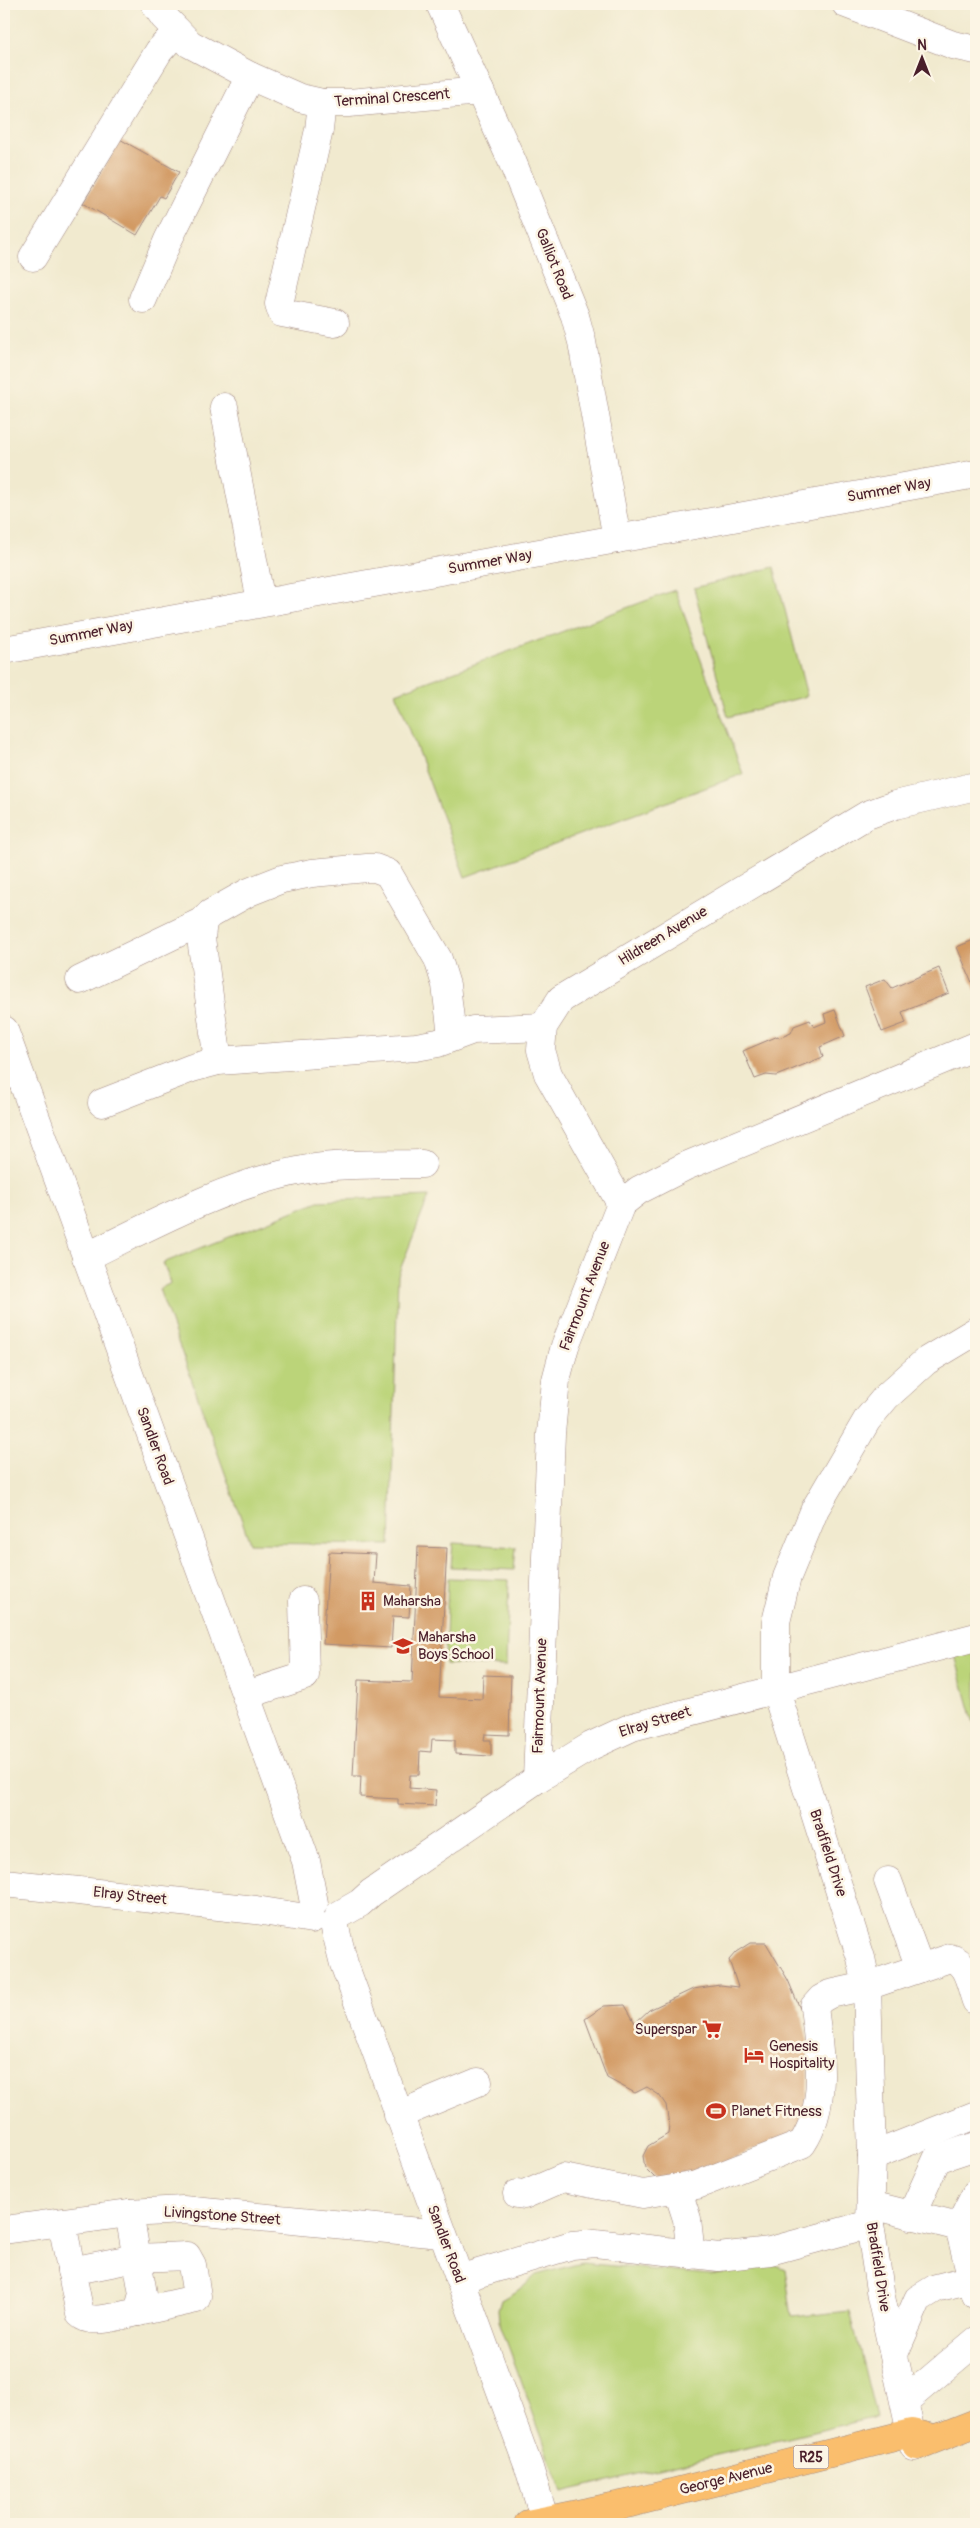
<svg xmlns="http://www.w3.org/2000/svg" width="980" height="2528" viewBox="0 0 980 2528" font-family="Pangolin,sans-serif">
  <rect width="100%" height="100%" fill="#fcf5e5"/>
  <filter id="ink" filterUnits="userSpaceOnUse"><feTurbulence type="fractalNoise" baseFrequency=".02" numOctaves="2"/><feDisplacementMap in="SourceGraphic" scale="10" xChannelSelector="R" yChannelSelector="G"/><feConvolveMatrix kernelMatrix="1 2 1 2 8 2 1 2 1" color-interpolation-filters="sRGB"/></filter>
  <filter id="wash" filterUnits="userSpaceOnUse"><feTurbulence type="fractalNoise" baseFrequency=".0096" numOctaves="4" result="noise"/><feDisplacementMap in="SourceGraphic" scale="20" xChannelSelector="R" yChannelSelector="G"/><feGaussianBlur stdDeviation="1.12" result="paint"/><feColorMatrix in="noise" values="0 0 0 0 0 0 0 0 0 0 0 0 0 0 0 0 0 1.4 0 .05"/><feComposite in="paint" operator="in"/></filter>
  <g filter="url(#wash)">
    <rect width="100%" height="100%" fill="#f1eacf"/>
    <!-- green -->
    <g fill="#bbd479" stroke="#827a52">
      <polygon points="774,567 807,696 728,717 694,588"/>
      <polygon points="675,590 743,774 465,877 396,693"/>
      <polygon points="429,1196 398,1275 390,1545 250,1543 159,1289 171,1283 163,1263 319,1201"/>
      <polygon points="453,1543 516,1547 514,1570 451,1567"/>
      <polygon points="448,1578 509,1580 506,1666 445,1664"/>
      <polygon points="976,1646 976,1731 954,1652"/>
      <polygon points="582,2263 710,2275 773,2264 785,2269 792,2317 850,2311 876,2417 562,2492 499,2321 498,2310 501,2300 523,2287 536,2275"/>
    </g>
    <g id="blocks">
      <!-- building -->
      <g fill="#d29a64">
        <polygon points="116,137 179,172 164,198 160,196 137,235 83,203 114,151"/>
        <polygon points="976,939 976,992 957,947"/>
        <polygon points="939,968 949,993 902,1012 906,1023 882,1032 865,987 885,979 892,988"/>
        <polygon points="835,1010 845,1036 820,1047 823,1057 776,1076 766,1075 755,1079 743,1051 778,1036 779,1038 791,1033 794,1026 810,1020 814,1027 826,1022 824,1014"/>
        <polygon points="418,1547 447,1548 439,1697 482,1699 483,1675 511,1676 509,1735 485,1734 484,1740 491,1740 491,1756 455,1754 455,1740 432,1739 431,1752 420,1751 419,1775 410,1775 409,1788 436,1790 435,1806 398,1804 398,1799 360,1797 361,1776 353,1776 358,1680 412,1682"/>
        <polygon points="329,1552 376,1554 374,1583 411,1586 409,1617 393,1616 391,1648 323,1644"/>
        <polygon points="750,1943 766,1943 788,1980 801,2011 808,2042 807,2127 685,2179 657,2180 645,2168 643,2156 648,2146 668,2134 669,2125 666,2105 659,2095 647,2087 635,2093 607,2078 585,2019 604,2006 625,2005 635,2023 649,2010 693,1989 720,1985 738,1987 729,1960 736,1952"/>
      </g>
    </g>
  </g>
  <g filter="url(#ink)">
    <use href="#blocks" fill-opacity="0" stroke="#9e847d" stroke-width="1"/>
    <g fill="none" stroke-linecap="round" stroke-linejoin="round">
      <defs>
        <g id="minor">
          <polyline points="155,4 164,17 190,44 250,76 300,98 322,103 349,103 480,91"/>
          <polyline points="440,4 512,161 575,316 582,342 617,539"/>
          <polyline points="846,4 953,45 976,50"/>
          <polyline points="322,103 319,130 279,304 282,313 335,323"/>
          <polyline points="33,257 159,51 177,31"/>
          <polyline points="143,299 168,240 250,76"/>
          <polyline points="224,407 261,602"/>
          <polyline points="4,650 976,474"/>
          <polyline points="80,980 203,921"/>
          <polyline points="4,1030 306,1861 314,1903"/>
          <polyline points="218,1061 201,938 203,921 210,914 249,892 282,879 312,873 367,868 375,868 388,873 438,959 446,985 452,1036"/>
          <polyline points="102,1103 192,1068 218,1061 416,1047 438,1043 473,1030 543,1027"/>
          <polyline points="621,1204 548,1074 541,1050 543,1027 561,999 867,815 895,805 976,786"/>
          <path d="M86,1257C158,1222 228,1183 308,1169C345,1163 385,1165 422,1164"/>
          <polyline points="246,1695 305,1676 303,1601"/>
          <polyline points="537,1779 551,1434 556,1380 565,1346 621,1204 639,1190 686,1166 976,1046"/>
          <polyline points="888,1881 920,1968"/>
          <polyline points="4,1883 256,1910 312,1919"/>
          <polyline points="339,1915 360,1903 371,1893 537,1779 591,1746 632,1727 976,1637"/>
          <polyline points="334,1924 344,1964 529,2468 546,2524"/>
          <polyline points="398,2115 478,2082"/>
          <polyline points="872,2156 976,2115"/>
          <polyline points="677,2188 687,2219 691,2255"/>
          <path d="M517,2194L524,2195L563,2178L643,2194L697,2185L802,2144C828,2105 820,2052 814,2007L821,1999L830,1994L867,1986L950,1958C968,1962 970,1985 976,2001"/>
          <polyline points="871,2205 959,2227 976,2295"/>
          <polyline points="911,2216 937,2159 976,2146"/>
          <path d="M62,2223L80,2314C92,2326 121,2315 138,2312L143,2294L129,2213"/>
          <polyline points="959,2227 976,2193"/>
          <polyline points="4,2230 129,2213 183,2210 441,2234"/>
          <polyline points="71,2271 136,2258 187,2256 192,2265 197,2296 196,2299 138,2312"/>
          <polyline points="459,2279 572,2245 595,2243 719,2257 770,2251 870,2224"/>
          <polyline points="894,2354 918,2299 936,2288 972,2279"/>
          <polyline points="905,2401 976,2341"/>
          <polyline points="914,2447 881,2297 870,2224 872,2156 867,1986 861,1958 776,1691 776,1622 787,1577 815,1509 867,1420 886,1397 926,1361 976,1331"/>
        </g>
        <g id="major">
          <polyline points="917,2446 976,2423"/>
          <polyline points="528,2524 631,2503 911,2433 934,2438"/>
        </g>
      </defs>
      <!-- minor casing -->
      <use href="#minor" stroke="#9e847d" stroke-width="29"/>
      <!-- major casing -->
      <use href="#major" stroke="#9e847d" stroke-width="29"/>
      <!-- minor -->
      <use href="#minor" stroke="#fff" stroke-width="28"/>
      <!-- major -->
      <use href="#major" stroke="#fabe6d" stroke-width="28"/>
    </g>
  </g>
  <!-- icons -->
  <defs>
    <symbol id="building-bare" viewBox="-9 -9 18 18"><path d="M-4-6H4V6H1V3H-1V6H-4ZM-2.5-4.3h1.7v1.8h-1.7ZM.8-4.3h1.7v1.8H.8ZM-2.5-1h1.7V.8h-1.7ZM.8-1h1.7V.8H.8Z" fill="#c8321e" stroke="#fcf5e5" stroke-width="2.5" paint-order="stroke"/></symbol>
    <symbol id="school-bare" viewBox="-9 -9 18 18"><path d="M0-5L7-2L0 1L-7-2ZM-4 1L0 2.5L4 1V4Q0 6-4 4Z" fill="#c8321e" stroke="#fcf5e5" stroke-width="2.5" paint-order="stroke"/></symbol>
    <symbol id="supermarket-bare" viewBox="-9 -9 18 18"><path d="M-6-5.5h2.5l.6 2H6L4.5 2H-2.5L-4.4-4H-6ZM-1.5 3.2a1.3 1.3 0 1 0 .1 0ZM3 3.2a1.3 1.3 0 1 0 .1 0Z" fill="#c8321e" stroke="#fcf5e5" stroke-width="2.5" paint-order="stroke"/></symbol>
    <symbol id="hotel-bare" viewBox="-9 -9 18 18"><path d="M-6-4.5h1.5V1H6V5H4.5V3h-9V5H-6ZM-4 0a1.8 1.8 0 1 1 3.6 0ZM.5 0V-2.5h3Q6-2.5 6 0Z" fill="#c8321e" stroke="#fcf5e5" stroke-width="2.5" paint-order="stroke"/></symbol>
    <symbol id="stadium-bare" viewBox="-9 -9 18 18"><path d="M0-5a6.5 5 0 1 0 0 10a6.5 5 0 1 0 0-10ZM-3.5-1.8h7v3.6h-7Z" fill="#c8321e" stroke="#fcf5e5" stroke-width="2.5" paint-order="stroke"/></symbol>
  </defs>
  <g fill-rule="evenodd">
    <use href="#building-bare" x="354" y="1587" width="28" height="28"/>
    <use href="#school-bare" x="389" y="1632" width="28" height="28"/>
    <use href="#supermarket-bare" x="698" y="2015" width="28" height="28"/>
    <use href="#hotel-bare" x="740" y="2041" width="28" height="28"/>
    <use href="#stadium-bare" x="702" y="2097" width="28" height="28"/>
  </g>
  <g text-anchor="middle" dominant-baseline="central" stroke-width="5" stroke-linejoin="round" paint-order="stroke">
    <!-- shield labels -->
    <rect fill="#fcf5e5" stroke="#7f5f63" stroke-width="1" x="793.5" y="2445.5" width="35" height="23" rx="4"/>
    <g font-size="14" font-weight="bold" fill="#4a1f2b">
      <text x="811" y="2457">R25</text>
    </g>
    <!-- street labels -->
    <g font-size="15" fill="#4a1f2b" stroke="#fcf5e5">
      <text transform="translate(392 98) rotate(-4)">Terminal Crescent</text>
      <text transform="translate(554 264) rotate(68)">Galliot Road</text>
      <text transform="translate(889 490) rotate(-10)">Summer Way</text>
      <text transform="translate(490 562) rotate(-10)">Summer Way</text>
      <text transform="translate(91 633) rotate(-11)">Summer Way</text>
      <text transform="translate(663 936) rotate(-31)">Hildreen Avenue</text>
      <text transform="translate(585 1296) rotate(-69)">Fairmount Avenue</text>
      <text transform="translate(155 1446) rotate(70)">Sandler Road</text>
      <text transform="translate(540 1696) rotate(-88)">Fairmount Avenue</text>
      <text transform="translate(655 1722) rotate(-17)">Elray Street</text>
      <text transform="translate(828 1853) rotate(72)">Bradfield Drive</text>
      <text transform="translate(130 1896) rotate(6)">Elray Street</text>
      <text transform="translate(222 2216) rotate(4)">Livingstone Street</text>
      <text transform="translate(446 2244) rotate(69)">Sandler Road</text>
      <text transform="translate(878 2267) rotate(81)">Bradfield Drive</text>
      <text transform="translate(726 2479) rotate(-14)">George Avenue</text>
    </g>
    <!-- poi labels -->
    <g font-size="15" fill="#4a1f2b" stroke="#fcf5e5" text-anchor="start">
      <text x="383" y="1601">Maharsha</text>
      <text x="418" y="1637">Maharsha<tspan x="418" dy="17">Boys School</tspan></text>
      <text x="697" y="2029" text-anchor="end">Superspar</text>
      <text x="769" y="2046">Genesis<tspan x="769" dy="17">Hospitality</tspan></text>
      <text x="731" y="2111">Planet Fitness</text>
    </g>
  </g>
  <!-- margin -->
  <rect width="980" height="2528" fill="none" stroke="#fcf5e5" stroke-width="20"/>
  <!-- north arrow -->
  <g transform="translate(922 58)" stroke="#fcf5e5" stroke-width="4" paint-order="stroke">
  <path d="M0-4L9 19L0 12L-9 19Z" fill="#4a1f2b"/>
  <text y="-8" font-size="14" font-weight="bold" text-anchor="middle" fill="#4a1f2b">N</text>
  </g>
</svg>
